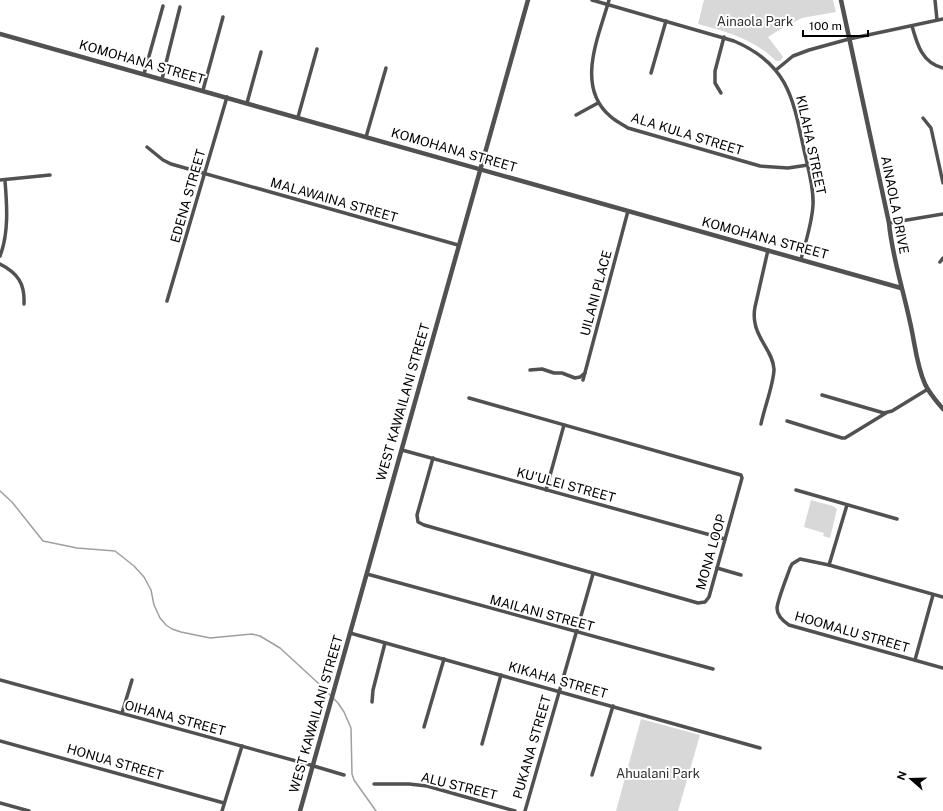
<svg xmlns="http://www.w3.org/2000/svg" width="943" height="811" viewBox="0 0 943 811" font-family="'Public Sans',sans-serif">
  <rect width="100%" height="100%" fill="#fff"/>
  <!-- green -->
  <g fill="#d8d8d8">
    <path d="M704,0H833L836,12L802,18L784,27L768,37L781,54L783,57L780,61H776C754,39 727,32 698,24Z"/>
    <polygon points="811,500 833,506 837,509 830,538 823,536 824,533 804,527"/>
    <polygon points="641,719 700,735 678,811 616,811"/>
  </g>
  <g fill="none" stroke-linecap="round" stroke-linejoin="round">
    <!-- stream -->
    <polyline stroke="#9f9f9f" stroke-width="1.5" points="0,491 12,502 43,541 77,548 115,551 134,566 144,577 151,590 154,605 160,618 166,625 172,629 181,632 210,638 252,634 260,636 280,648 317,682 338,703 344,712 351,728 352,774 354,780 376,811"/>
    <!-- minor -->
    <g stroke="#515151" stroke-width="3.5">
      <path d="M592,0L734,41C788,64 793,98 804,150C808,168 814,187 813,205C812,223 806,241 801,259"/>
      <path d="M609,0C599,36 575,86 610,116C615,121 622,124 628,128L760,166L788,168L808,165"/>
      <polyline points="935,0 937,20"/>
      <path d="M912,26C917,44 922,63 943,68"/>
      <polyline points="776,70 793,56 809,50 849,39 943,19"/>
      <polyline points="651,73 666,21"/>
      <polyline points="144,74 163,6"/>
      <polyline points="162,79 180,7"/>
      <polyline points="203,90 223,17"/>
      <polyline points="721,93 715,83 715,71 724,37"/>
      <polyline points="247,103 261,52"/>
      <polyline points="576,115 598,103"/>
      <polyline points="298,117 317,49"/>
      <polyline points="923,118 931,128 943,183"/>
      <polyline points="366,137 386,68"/>
      <polyline points="147,147 163,160 171,164 458,245"/>
      <polyline points="0,180 50,175"/>
      <polyline points="889,223 943,214"/>
      <path d="M0,256C9,233 7,205 5,181"/>
      <polyline points="940,262 943,258"/>
      <path d="M0,264C18,273 25,284 24,304"/>
      <polyline points="167,301 227,97"/>
      <polyline points="530,370 542,369 554,373 562,373 575,378 580,377 585,373"/>
      <polyline points="583,380 628,211"/>
      <polyline points="822,395 884,413 892,411 928,389"/>
      <polyline points="787,421 842,438 845,438 886,413"/>
      <path d="M761,424C764,409 774,383 774,369C773,352 757,339 755,323C754,318 754,312 755,307L768,250"/>
      <polyline points="402,450 725,539"/>
      <polyline points="433,458 417,515 418,522 424,525 698,603 705,602 709,597 742,478 741,475 469,398"/>
      <polyline points="546,490 564,425"/>
      <polyline points="796,490 897,519"/>
      <polyline points="829,565 847,505"/>
      <polyline points="717,568 741,575"/>
      <polyline points="367,574 713,669"/>
      <path d="M943,597L829,565L800,559L792,564L790,568C787,577 778,599 777,608C777,616 783,621 789,625L943,668"/>
      <polyline points="350,633 760,748"/>
      <polyline points="915,660 933,595"/>
      <polyline points="0,680 307,764 344,775"/>
      <polyline points="372,702 373,690 385,643"/>
      <polyline points="122,713 132,680"/>
      <polyline points="424,727 444,659"/>
      <polyline points="0,741 224,803"/>
      <polyline points="482,744 501,675"/>
      <polyline points="592,775 613,706"/>
      <polyline points="374,784 409,784 427,786 515,811"/>
      <polyline points="0,803 29,811"/>
      <polyline points="222,811 242,746"/>
      <polyline points="525,811 593,574"/>
    </g>
    <!-- tertiary -->
    <g stroke="#515151" stroke-width="4.5">
      <path d="M841,0L889,223C892,256 903,289 910,322C915,343 916,364 925,384C929,393 937,402 943,409"/>
      <polyline points="0,34 901,288"/>
      <polyline points="300,811 528,0"/>
    </g>
  </g>
  <g text-anchor="middle" dominant-baseline="central" stroke-width="4" stroke-linejoin="round" paint-order="stroke">
    <!-- park labels -->
    <g font-size="13" fill="#2f2f2f" stroke="#fff">
      <text x="755" y="21">Ainaola Park</text>
      <text x="658" y="773">Ahualani Park</text>
    </g>
    <!-- street labels -->
    <g font-size="13" fill="#000" stroke="#fff">
      <text transform="translate(142 62) rotate(16)">KOMOHANA STREET</text>
      <text transform="translate(687 134) rotate(17)">ALA KULA STREET</text>
      <text transform="translate(811 145) rotate(78)">KILAHA STREET</text>
      <text transform="translate(454 150) rotate(16)">KOMOHANA STREET</text>
      <text transform="translate(188 196) rotate(-74)">EDENA STREET</text>
      <text transform="translate(334 200) rotate(16)">MALAWAINA STREET</text>
      <text transform="translate(895 205) rotate(79)">AINAOLA DRIVE</text>
      <text transform="translate(765 238) rotate(15)">KOMOHANA STREET</text>
      <text transform="translate(596 293) rotate(-75)">UILANI PLACE</text>
      <text transform="translate(403 402) rotate(-74)">WEST KAWAILANI STREET</text>
      <text transform="translate(566 485) rotate(15)">KU'ULEI STREET</text>
      <text transform="translate(711 552) rotate(-74)">MONA LOOP</text>
      <text transform="translate(542 613) rotate(15)">MAILANI STREET</text>
      <text transform="translate(852 632) rotate(16)">HOOMALU STREET</text>
      <text transform="translate(558 680) rotate(16)">KIKAHA STREET</text>
      <text transform="translate(316 714) rotate(-74)">WEST KAWAILANI STREET</text>
      <text transform="translate(175 718) rotate(15)">OIHANA STREET</text>
      <text transform="translate(532 747) rotate(-74)">PUKANA STREET</text>
      <text transform="translate(115 762) rotate(16)">HONUA STREET</text>
      <text transform="translate(459 786) rotate(14)">ALU STREET</text>
    </g>
  </g>
  <!-- north arrow -->
  <g transform="translate(911 779) rotate(290)" stroke="#ffffff" stroke-width="3" paint-order="stroke">
  <path d="M0-3L7 15L0 10L-7 15Z" fill="#000000"/>
  <text y="-6" font-size="11" font-weight="bold" text-anchor="middle" fill="#000000">N</text>
  </g>
  <!-- scale -->
  <path d="M803 30v6h65v-6" fill="none" stroke="#000000" stroke-width="2"/>
  <text x="809" y="30" font-size="12" fill="#000000" stroke="#ffffff" stroke-width="3" paint-order="stroke">100 m</text>
</svg>
